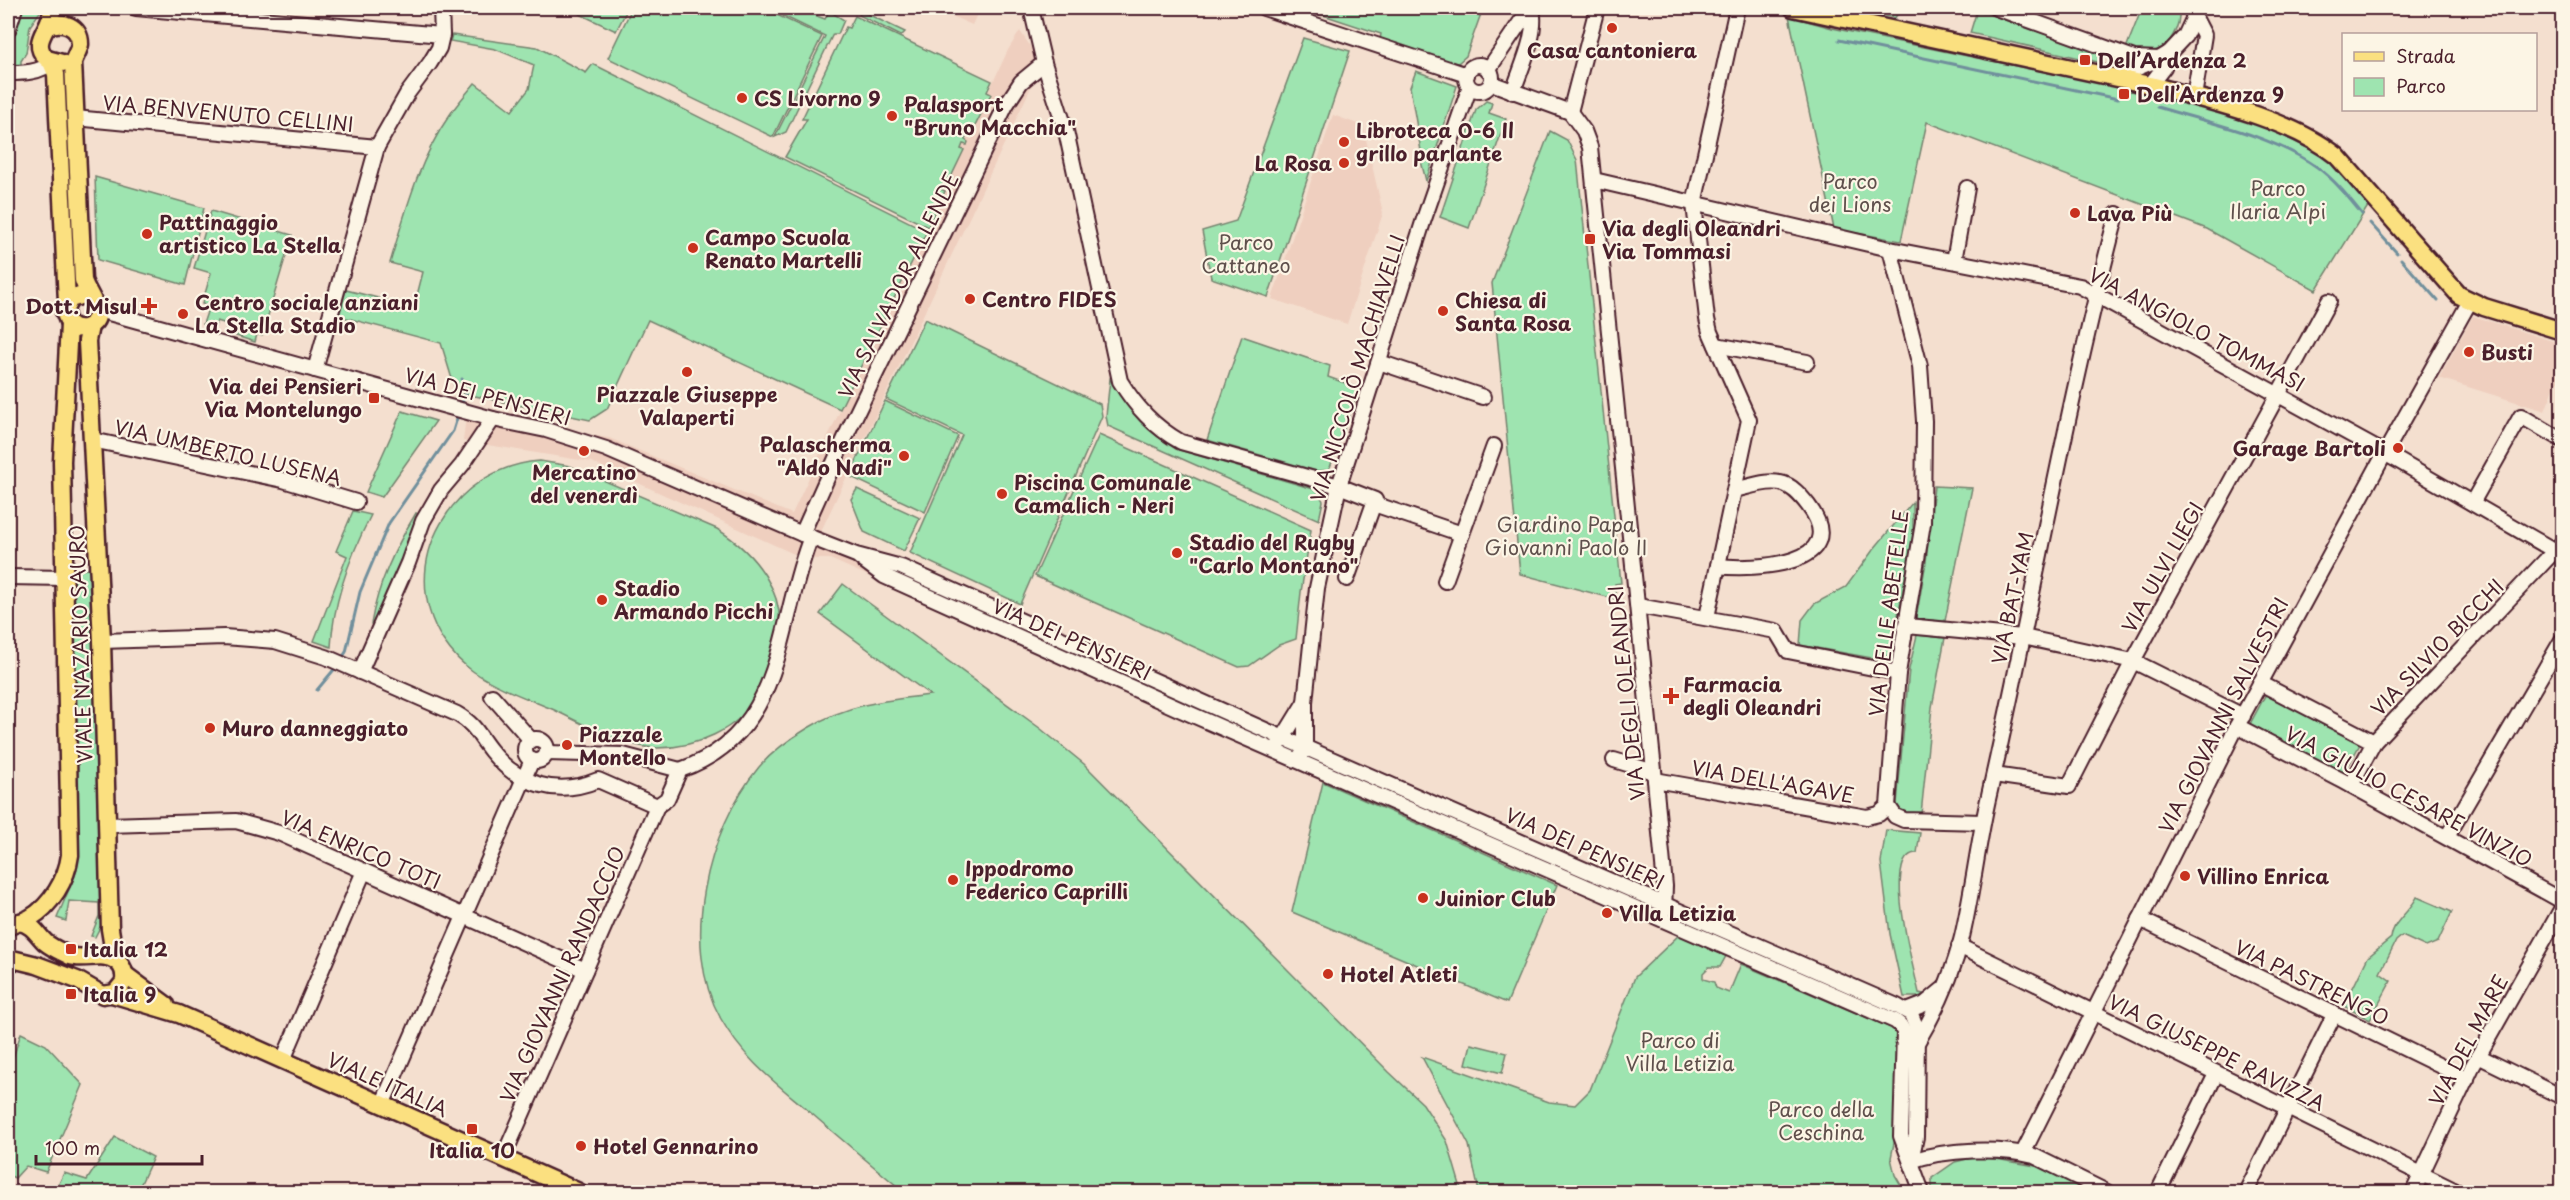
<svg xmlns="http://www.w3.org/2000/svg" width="2570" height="1200" viewBox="0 0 2570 1200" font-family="'Playpen Sans',sans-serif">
  <rect width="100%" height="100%" fill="#f4dfcf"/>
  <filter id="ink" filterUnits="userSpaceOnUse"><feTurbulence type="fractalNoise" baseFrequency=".0167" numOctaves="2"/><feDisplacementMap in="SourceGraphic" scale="12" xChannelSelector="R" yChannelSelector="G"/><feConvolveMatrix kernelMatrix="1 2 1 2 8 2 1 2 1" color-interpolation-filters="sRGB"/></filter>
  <g filter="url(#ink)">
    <!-- built -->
    <g fill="#efcfbf">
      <polygon points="934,8 980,8 972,25"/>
      <polygon points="1020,31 1042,64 821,531 1563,865 1555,882 830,559 805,559 592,462 463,441 466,416 609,438 792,514 1008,50"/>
      <polygon points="1333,115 1363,126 1383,213 1347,324 1272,299"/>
      <polygon points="2473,316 2562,344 2562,373 2560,381 2557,381 2545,411 2439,378"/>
    </g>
    <!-- green -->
    <g fill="#9ee4b0" stroke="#74826e" stroke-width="1.5">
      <polygon points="22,8 42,9 30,26 26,53 21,61 21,65 8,65 8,54"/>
      <polygon points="567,8 628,8 616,31"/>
      <polygon points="632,8 762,8 822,36 773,137 608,58"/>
      <polygon points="767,8 821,8 817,16 825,19 830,9 835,11 834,14 844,20 838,34 833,34 786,132 775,137 825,36"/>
      <polygon points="1302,8 1483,8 1466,56 1458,63 1449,62 1380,39 1381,34"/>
      <polygon points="1846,8 1901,8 1895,18"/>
      <path d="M2120,8H2179C2181,26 2170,50 2149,52C2142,53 2132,52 2125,51L2142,8L2138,14Z"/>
      <polygon points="1977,10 2102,54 2102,63 1970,33"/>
      <polygon points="861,11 905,32 901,36 859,15"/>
      <polygon points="855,16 992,81 987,92 991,94 972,132 969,131 965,140 968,142 967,145 963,144 961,149 964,150 950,179 947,178 941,189 945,191 928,227 785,157 807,119 802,119 846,27 849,28"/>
      <polygon points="1789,16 1832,28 2142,92 2255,122 2322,155 2339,168 2370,203 2316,290 2207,229 1927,122 1901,241 1834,229"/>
      <path d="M452,35L537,47L586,73L593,64L927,231L840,409L648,320L607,409L590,420L456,392L441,343L339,316L346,290L414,307L423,272L390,263C405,213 419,159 449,116C456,105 466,94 475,83L512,111L529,89L534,65L495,49L450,41Z"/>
      <polygon points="1303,38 1350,51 1268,297 1211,278 1202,231 1236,221"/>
      <polygon points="1416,71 1457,86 1426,181 1419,153 1421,151 1410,87"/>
      <polygon points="1486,101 1492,103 1489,113 1506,119 1469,228 1440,217 1476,110"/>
      <polygon points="1550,131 1567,140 1577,160 1621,583 1615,584 1615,599 1520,574 1492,283"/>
      <polygon points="95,177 204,208 185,285 98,260"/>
      <polygon points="211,211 292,235 262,336 257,334 255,342 236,336 238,331 226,329 227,324 217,321 215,327 203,324 209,306 202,304 211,273 194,268"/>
      <polygon points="925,319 1100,404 1102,416 1020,604 910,553 962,435 886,399"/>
      <polygon points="1242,336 1330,366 1328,377 1359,388 1329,470 1317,471 1207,440"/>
      <path d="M1110,379C1127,410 1146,430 1176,449L1317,490L1323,501L1319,520L1108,426L1106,416Z"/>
      <polygon points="885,401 958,436 925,512 849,476"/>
      <polygon points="402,411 436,421 382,497 366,492"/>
      <polygon points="1099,435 1311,530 1301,592 1296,639 1279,645 1249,666 1239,667 1035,576"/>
      <path d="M540,461L570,466L717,529C754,552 788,593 778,640C776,650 770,661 767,670C764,679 761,688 757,696C739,730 694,748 657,748C624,748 582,723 552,709C526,698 498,688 474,672C462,664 451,652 443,640C394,563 453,467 540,461Z"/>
      <polygon points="1934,486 1972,488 1945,621 1916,619 1926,562"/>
      <polygon points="857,489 920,518 904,551 864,532 851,499"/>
      <polygon points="1913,502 1913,536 1891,653 1883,660 1800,645 1802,620 1814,604 1846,587 1873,550"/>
      <path d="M353,511L371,515C350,556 333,601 331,647L314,641L347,556L336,551Z"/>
      <path d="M416,513L420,515L375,625L371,624C378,583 395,548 416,513Z"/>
      <polygon points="91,569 105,902 103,921 95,937 91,936 99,916 99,903 69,901 66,921 57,918 77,870 78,855 71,570"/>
      <path d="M843,584L1041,729L1084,764L1389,1072L1423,1104L1447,1141L1462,1192H904C873,1166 842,1140 811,1113C776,1083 744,1060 721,1019C679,945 707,830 759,767C772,752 791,738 808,728C847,704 887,700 930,695L820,614Z"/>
      <polygon points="1917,635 1945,638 1932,707 1921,814 1896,815 1909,669"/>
      <polygon points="2266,694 2360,744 2344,774 2250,724"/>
      <polygon points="1323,782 1557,885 1507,1003 1292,912"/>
      <path d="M1886,830L1920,833L1917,853C1880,853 1915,972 1919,993L1924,994L1919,997H1904L1890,934L1881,862Z"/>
      <path d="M2417,897L2452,912L2438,942L2426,947L2402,936L2396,941L2380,973L2391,981L2370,1020L2344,1006L2368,957L2391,938C2393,920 2410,912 2417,897Z"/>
      <polygon points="1679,935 1726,956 1720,967 1709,967 1703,973 1703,979 1714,982 1716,988 1729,993 1741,964 1896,1030 1894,1143 1891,1158 1895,1175 1905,1192 1479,1192 1469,1145 1422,1057 1549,1102 1575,1105 1590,1090 1635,977"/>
      <polygon points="21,1033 46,1045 83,1085 46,1172 26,1166 15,1178 8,1175 8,1073"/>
      <polygon points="1471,1044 1507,1053 1502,1073 1466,1064"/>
      <polygon points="115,1137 153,1157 137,1192 55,1192 64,1173 87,1180"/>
      <polygon points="1979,1156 2041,1167 2093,1192 1932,1192 1932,1178 1955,1162"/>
    </g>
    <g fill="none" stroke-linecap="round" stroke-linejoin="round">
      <!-- stream -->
      <g stroke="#708f9c" stroke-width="3">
        <polyline points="1839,40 2118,99"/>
        <path d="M2157,107C2210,123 2271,135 2317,167C2335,180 2349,198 2362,214"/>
        <polyline points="2370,223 2397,253"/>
        <polyline points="2401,259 2438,301"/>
        <polyline points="461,406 466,392 462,379"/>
        <polyline points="342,658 346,652 360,592 389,523 453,431 458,415"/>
        <polyline points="317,690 337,666"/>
      </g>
      <defs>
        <g id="minor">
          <polyline points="136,8 442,35"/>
          <path d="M1031,8L1044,63L1066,131L1120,381C1136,407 1154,427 1181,442L1339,486L1375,500L1347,579"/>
          <polyline points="1264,8 1467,75"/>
          <polyline points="1996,8 2134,58 2159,59 2169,53"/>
          <polyline points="2190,8 2204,35 2194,97"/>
          <polyline points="8,30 15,8"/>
          <circle cx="1479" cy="78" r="13"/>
          <polyline points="1488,70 1530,8"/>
          <path d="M8,73C22,73 41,73 51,62"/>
          <polyline points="2116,77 2154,61"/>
          <polyline points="1491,83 1570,112 1584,131 1590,147 1655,780 1665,886 1664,910"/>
          <polyline points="2150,85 2164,67 2169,53 2185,36 2194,17"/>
          <path d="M1513,92C1521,67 1538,34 1532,8"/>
          <polyline points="1570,112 1597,8"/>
          <polyline points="75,118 377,147"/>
          <polyline points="1594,180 1890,249 2080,286 2397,460 2562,555"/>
          <polyline points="1954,261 1967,188"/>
          <polyline points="98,310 493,419 546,430 606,449 802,534 856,555 901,567 1281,737 1897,1006 1911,1014 1917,1029 1916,1137 1911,1160"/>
          <polyline points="1716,345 1807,362"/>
          <polyline points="1379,362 1483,397"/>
          <polyline points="315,370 377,147 407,94 430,63 439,48 442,35 441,8"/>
          <polyline points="92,440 283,480 356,502"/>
          <polyline points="2472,503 2521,416 2562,440"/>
          <polyline points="1374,504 1462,534 1445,581"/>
          <polyline points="802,534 850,427 1006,105 1021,82 1044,63"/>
          <polyline points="1462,534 1494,446"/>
          <polyline points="860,558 884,576 1179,709 1895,1021 1900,1025 1904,1032 1901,1136 1922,1192"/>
          <path d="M1718,566C1753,570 1854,566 1808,505C1801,496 1792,485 1780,483C1766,480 1748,487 1735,490"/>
          <polyline points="8,577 65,578"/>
          <polyline points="1638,606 1776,631 1788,651 1898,673"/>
          <polyline points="1707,617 1749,420 1710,332 1707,319 1694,204 1737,8"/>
          <polyline points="1907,626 2023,637 2133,661 2243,716"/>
          <path d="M102,641L224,637L275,641L326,657L457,714C476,725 478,735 491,751C518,785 557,797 598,780L657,806"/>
          <polyline points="360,672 408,563 423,521 441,490 462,465 493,419"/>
          <polyline points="2260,683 2374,742"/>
          <polyline points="492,696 531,740"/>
          <polyline points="2237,726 2345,782 2562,901"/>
          <circle cx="536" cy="750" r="11"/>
          <polyline points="1278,746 1305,702"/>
          <polyline points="547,753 623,755 680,770"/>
          <polyline points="1302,754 1305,748 1305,702 1317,588 1339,486 1424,219 1468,92 1471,89"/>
          <polyline points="1614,760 1654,772"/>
          <polyline points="1994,775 2069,786 2133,661 2329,301"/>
          <polyline points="1655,780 1867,817 1879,814 1888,806"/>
          <polyline points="2351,785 2374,742 2562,543"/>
          <path d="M657,806L667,799L680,770C787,733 776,624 811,537"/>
          <polyline points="1888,806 1898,673 1923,523 1924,421 1920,366 1890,249"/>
          <polyline points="1888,806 1895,816 1904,820 1983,822"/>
          <polyline points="108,825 236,821 279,833 585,970"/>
          <polyline points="2447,837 2562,640"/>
          <polyline points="2140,919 2467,1079"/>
          <polyline points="1959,946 2458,1192"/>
          <polyline points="1907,1011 1925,1004 1942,990"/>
          <path d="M1918,1041C1937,1009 1953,974 1962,937C1973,890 1978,842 1989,795C2033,602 2066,406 2117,214"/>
          <polyline points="2478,1056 2562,1097"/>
          <polyline points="283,1060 364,871"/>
          <polyline points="382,1105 532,760"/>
          <polyline points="2023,1153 2237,726 2385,453 2470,301"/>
          <polyline points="503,1158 657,806"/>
          <path d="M1911,1161C1946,1149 1999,1147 2034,1156L2107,1192"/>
          <polyline points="2158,1192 2216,1074"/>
          <polyline points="2246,1192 2334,1015"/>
          <polyline points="2413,1192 2472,1067 2562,908"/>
        </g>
        <g id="major">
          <path d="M52,8C53,28 28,41 47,59L62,63"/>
          <path d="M1793,8L2150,85C2207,100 2291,119 2337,156L2459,295L2484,307L2562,331"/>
          <path d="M48,26C62,20 80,26 80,44C79,50 75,56 73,62L83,280C87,295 110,317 87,327C80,330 74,328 69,324L64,311L70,299L83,295L92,299"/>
          <polyline points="51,62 56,74 67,302"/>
          <polyline points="90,326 87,341 102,641 110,929 115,960"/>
          <path d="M8,927C14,923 23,922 30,918C51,906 67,879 70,855L62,461L69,324"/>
          <path d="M8,958L37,965L77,980L103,995L115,993L124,982C125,974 124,966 116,961C103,951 85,961 70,956C62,952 52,948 45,942C36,933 33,925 20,922"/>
          <polyline points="124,974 166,1005"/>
          <polyline points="112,994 179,1014 579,1192"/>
        </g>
      </defs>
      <!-- minor casing -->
      <use href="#minor" stroke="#4a1f2b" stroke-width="18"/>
      <!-- major casing -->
      <use href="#major" stroke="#4a1f2b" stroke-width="21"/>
      <!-- minor -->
      <use href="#minor" stroke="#fcf5e5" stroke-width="14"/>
      <!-- major -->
      <use href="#major" stroke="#fbe080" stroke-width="16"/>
    </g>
  </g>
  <!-- markers -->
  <g fill="#c8321e" stroke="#fcf5e5" stroke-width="2">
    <circle cx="1612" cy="28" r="6"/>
    <rect x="2079" y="54" width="12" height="12" rx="3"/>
    <rect x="2118" y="88" width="12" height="12" rx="3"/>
    <circle cx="742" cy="98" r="6"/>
    <circle cx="892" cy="116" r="6"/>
    <circle cx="1344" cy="142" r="6"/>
    <circle cx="1344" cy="163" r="6"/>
    <circle cx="2075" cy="213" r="6"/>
    <circle cx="147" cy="234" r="6"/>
    <rect x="1584" y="233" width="12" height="12" rx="3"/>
    <circle cx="693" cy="248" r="6"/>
    <circle cx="970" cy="299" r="6"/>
    <path d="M146 297h6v6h6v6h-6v6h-6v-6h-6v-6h6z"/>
    <circle cx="1443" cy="311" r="6"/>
    <circle cx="183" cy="314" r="6"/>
    <circle cx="2469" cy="352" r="6"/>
    <circle cx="687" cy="372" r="6"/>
    <rect x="368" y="392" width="12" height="12" rx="3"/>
    <circle cx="2398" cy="448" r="6"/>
    <circle cx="584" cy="451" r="6"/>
    <circle cx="904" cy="456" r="6"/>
    <circle cx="1002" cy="494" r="6"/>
    <circle cx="1177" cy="553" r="6"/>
    <circle cx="602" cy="600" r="6"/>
    <path d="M1668 687h6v6h6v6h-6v6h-6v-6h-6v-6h6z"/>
    <circle cx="210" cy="728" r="6"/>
    <circle cx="567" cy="745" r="6"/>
    <circle cx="2185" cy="876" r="6"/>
    <circle cx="953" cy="880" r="6"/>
    <circle cx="1423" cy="898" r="6"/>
    <circle cx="1607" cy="913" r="6"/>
    <rect x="65" y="943" width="12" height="12" rx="3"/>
    <circle cx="1328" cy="974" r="6"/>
    <rect x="65" y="988" width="12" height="12" rx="3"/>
    <rect x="466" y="1123" width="12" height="12" rx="3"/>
    <circle cx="581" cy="1146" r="6"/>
  </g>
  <g text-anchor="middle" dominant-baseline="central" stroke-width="4.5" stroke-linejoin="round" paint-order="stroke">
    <!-- poi labels -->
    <g font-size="20" font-weight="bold" fill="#4a1f2b" stroke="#fcf5e5" text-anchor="start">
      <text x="1612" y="50" text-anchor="middle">Casa cantoniera</text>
      <text x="2097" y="60">Dell’Ardenza 2</text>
      <text x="2136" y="94">Dell’Ardenza 9</text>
      <text x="754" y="98">CS Livorno 9</text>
      <text x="904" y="104">Palasport<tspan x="904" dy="23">"Bruno Macchia"</tspan></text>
      <text x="1356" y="130">Libroteca 0-6 Il<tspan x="1356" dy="23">grillo parlante</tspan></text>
      <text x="1332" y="163" text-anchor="end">La Rosa</text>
      <text x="2087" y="213">Lava Più</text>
      <text x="159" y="222">Pattinaggio<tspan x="159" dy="23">artistico La Stella</tspan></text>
      <text x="1602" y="228">Via degli Oleandri<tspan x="1602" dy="23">Via Tommasi</tspan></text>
      <text x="705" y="237">Campo Scuola<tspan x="705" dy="23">Renato Martelli</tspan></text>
      <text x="982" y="299">Centro FIDES</text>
      <text x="1455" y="300">Chiesa di<tspan x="1455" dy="23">Santa Rosa</tspan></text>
      <text x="195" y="302">Centro sociale anziani<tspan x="195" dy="23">La Stella Stadio</tspan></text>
      <text x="137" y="306" text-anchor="end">Dott. Misul</text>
      <text x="2481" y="352">Busti</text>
      <text x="362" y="386" text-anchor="end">Via dei Pensieri<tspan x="362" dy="23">Via Montelungo</tspan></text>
      <text x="687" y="394" text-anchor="middle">Piazzale Giuseppe<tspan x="687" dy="23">Valaperti</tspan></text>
      <text x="892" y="444" text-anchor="end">Palascherma<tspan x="892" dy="23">"Aldo Nadi"</tspan></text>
      <text x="2386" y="448" text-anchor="end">Garage Bartoli</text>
      <text x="584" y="472" text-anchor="middle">Mercatino<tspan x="584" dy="23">del venerdì</tspan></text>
      <text x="1014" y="482">Piscina Comunale<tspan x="1014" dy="23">Camalich - Neri</tspan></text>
      <text x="1189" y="542">Stadio del Rugby<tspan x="1189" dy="23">"Carlo Montano"</tspan></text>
      <text x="614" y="588">Stadio<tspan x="614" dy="23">Armando Picchi</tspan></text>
      <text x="1683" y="684">Farmacia<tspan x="1683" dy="23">degli Oleandri</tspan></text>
      <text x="222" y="728">Muro danneggiato</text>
      <text x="579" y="734">Piazzale<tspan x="579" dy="23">Montello</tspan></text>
      <text x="965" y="868">Ippodromo<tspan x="965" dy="23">Federico Caprilli</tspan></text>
      <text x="2197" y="876">Villino Enrica</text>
      <text x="1435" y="898">Juinior Club</text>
      <text x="1619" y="913">Villa Letizia</text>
      <text x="83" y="949">Italia 12</text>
      <text x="1340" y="974">Hotel Atleti</text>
      <text x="83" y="994">Italia 9</text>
      <text x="593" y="1146">Hotel Gennarino</text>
      <text x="472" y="1150" text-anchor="middle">Italia 10</text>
    </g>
    <!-- street labels -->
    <g font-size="20" fill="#4a1f2b" stroke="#fcf5e5">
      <text transform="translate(228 113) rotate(5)">VIA BENVENUTO CELLINI</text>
      <text transform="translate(898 285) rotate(-64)">VIA SALVADOR ALLENDE</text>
      <text transform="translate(2197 329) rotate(28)">VIA ANGIOLO TOMMASI</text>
      <text transform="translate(1357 368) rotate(-73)">VIA NICCOLÒ MACHIAVELLI</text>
      <text transform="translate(488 396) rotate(15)">VIA DEI PENSIERI</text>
      <text transform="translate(228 452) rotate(13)">VIA UMBERTO LUSENA</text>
      <text transform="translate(2162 567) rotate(-61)">VIA ULVI LIEGI</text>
      <text transform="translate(2012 598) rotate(-78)">VIA BAT-YAM</text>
      <text transform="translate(1888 613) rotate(-83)">VIA DELLE ABETELLE</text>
      <text transform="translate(1072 639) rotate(24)">VIA DEI PENSIERI</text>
      <text transform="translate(80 644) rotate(-92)">VIALE NAZARIO SAURO</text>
      <text transform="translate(2437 647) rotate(-46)">VIA SILVIO BICCHI</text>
      <text transform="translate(1626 693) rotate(-96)">VIA DEGLI OLEANDRI</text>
      <text transform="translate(2223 715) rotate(-63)">VIA GIOVANNI SALVESTRI</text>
      <text transform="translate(1773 781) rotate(10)">VIA DELL'AGAVE</text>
      <text transform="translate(2409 796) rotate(28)">VIA GIULIO CESARE VINZIO</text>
      <text transform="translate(1585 848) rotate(24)">VIA DEI PENSIERI</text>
      <text transform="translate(361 849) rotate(23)">VIA ENRICO TOTI</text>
      <text transform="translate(562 974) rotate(-66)">VIA GIOVANNI RANDACCIO</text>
      <text transform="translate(2312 982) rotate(26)">VIA PASTRENGO</text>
      <text transform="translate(2468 1040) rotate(-62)">VIA DEL MARE</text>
      <text transform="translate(2217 1052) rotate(26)">VIA GIUSEPPE RAVIZZA</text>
      <text transform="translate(388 1084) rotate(24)">VIALE ITALIA</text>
    </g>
    <!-- park labels -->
    <g font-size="20" fill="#5f504c" stroke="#fcf5e5">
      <text x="1850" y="181">Parco<tspan x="1850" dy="23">dei Lions</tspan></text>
      <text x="2278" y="188">Parco<tspan x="2278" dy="23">Ilaria Alpi</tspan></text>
      <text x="1246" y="242">Parco<tspan x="1246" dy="23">Cattaneo</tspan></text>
      <text x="1566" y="524">Giardino Papa<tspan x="1566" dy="23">Giovanni Paolo II</tspan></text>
      <text x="1680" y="1040">Parco di<tspan x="1680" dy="23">Villa Letizia</tspan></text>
      <text x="1821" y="1109">Parco della<tspan x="1821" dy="23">Ceschina</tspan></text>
    </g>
  </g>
  <!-- margin -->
  <rect width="2570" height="1200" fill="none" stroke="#fcf5e5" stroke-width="30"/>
  <rect x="15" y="15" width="2540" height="1170" fill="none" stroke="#4a1f2b" stroke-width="2" filter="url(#ink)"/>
  <!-- legend -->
  <rect x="2342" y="33" width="195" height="78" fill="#fcf5e5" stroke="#b59f9b" stroke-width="1.5"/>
  <rect x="2354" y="52" width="30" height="9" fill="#fbe080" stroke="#b59f9b" stroke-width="1.5"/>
  <text x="2396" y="63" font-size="18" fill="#4a1f2b">Strada</text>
  <rect x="2354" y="78" width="30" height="18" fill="#9ee4b0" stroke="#b59f9b" stroke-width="1.5"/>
  <text x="2396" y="93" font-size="18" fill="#4a1f2b">Parco</text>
  <!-- scale -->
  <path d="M36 1155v9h166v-9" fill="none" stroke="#4a1f2b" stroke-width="3"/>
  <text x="45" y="1155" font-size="18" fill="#4a1f2b" stroke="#fcf5e5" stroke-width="4.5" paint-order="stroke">100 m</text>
</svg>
